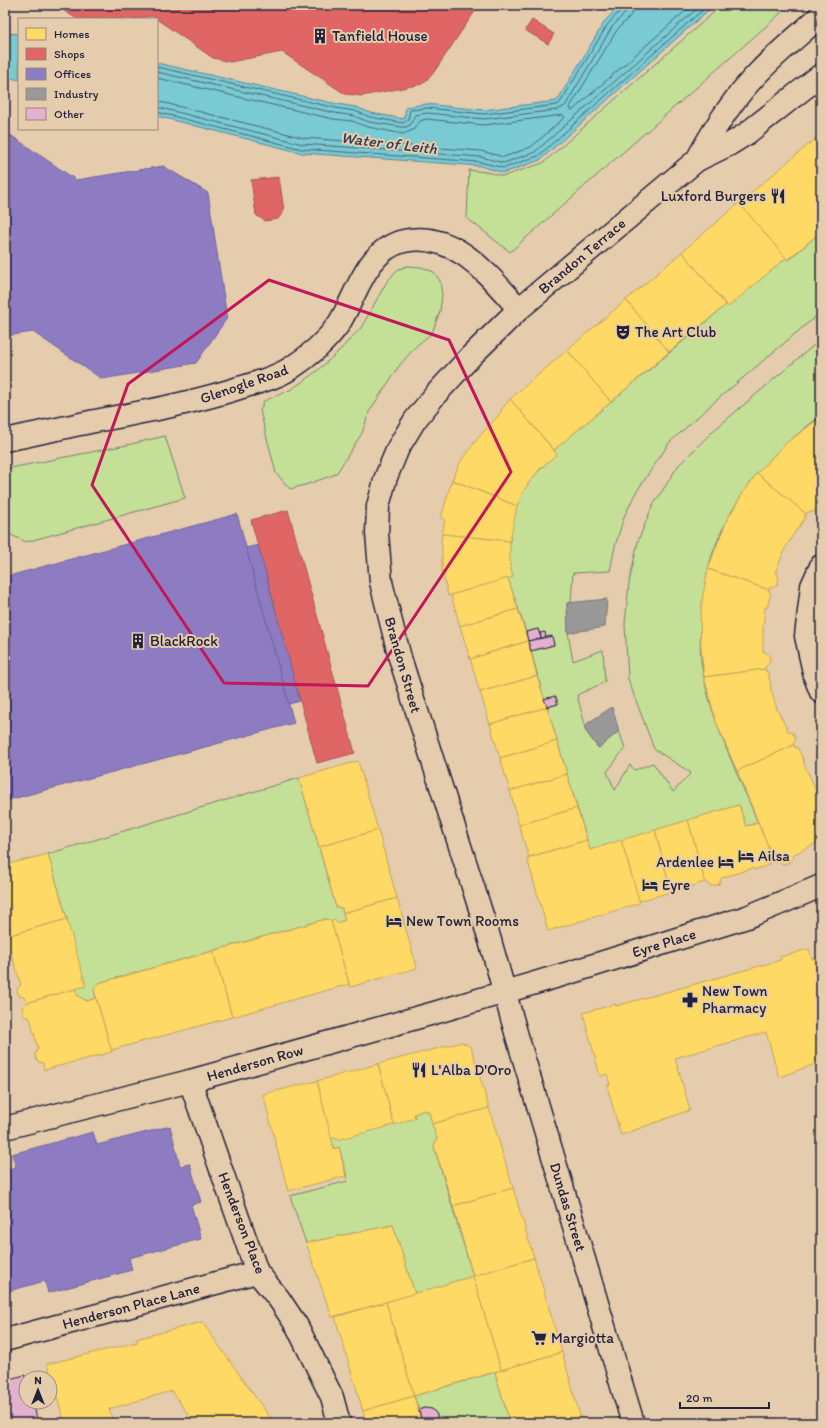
<svg xmlns="http://www.w3.org/2000/svg" width="826" height="1428" viewBox="0 0 826 1428" font-family="Itim,sans-serif">
  <rect width="100%" height="100%" fill="#e5ccad"/>
  <filter id="ink" filterUnits="userSpaceOnUse"><feTurbulence type="fractalNoise" baseFrequency=".025" numOctaves="2"/><feDisplacementMap in="SourceGraphic" scale="8" xChannelSelector="R" yChannelSelector="G"/><feConvolveMatrix kernelMatrix="1 2 1 2 8 2 1 2 1" color-interpolation-filters="sRGB"/></filter>
  <g filter="url(#ink)">
    <!-- green -->
    <g fill="#c4e097" stroke="#738169">
      <polygon points="722,5 774,5 781,13 510,252 467,218 469,170 486,172 504,176 543,163"/>
      <path d="M821,232V312L712,404L669,443L635,494L624,517L615,546L610,571L573,573L571,603H567L568,633L573,661L603,650L605,682L577,695L585,725V730L598,748L619,731L625,748L607,772L615,790L630,765L635,770L653,763L673,792L691,773L654,749L628,679L625,624L629,583L638,541L652,507L678,466L713,431L820,340L821,343V417C813,421 806,427 799,433C757,465 721,518 708,569C706,579 705,590 704,599C700,625 698,653 704,678C714,728 739,776 758,823L746,826L739,805L590,850L547,707L558,704L556,696L544,699L531,651L554,645L552,637H546L545,633H540L538,629L526,632L508,578L513,576C512,573 510,568 510,564C507,547 514,506 523,491C532,477 544,465 556,454L554,450L726,305L728,306L786,258L788,260Z"/>
      <polygon points="407,266 421,267 434,272 440,281 442,295 440,311 432,333 416,346 399,366 369,412 362,433 336,474 308,484 290,489 276,473 260,411 264,401 292,389 317,371 339,351 361,328 386,283 397,270"/>
      <polygon points="165,436 185,498 26,542 5,532 5,469 127,445"/>
      <polygon points="299,778 336,907 342,908 345,920 337,923 336,920 331,921 326,919 99,983 94,990 96,998 87,1001 78,996 75,989 67,919 48,854"/>
      <polygon points="424,1110 429,1112 437,1139 434,1146 473,1276 415,1294 393,1225 306,1243 290,1196 348,1181 339,1147 334,1149 331,1139 337,1137 337,1139 415,1118 414,1114"/>
      <polygon points="495,1372 510,1423 437,1423 437,1415 432,1409 424,1408 419,1410 414,1396"/>
    </g>
    <!-- water -->
    <g fill="#7acad3" stroke="#578796">
      <polygon points="620,5 714,5 540,160 504,173 480,166 302,153 157,116 157,63 337,104 356,107 371,113 404,119 406,107 426,104 483,110 557,101 605,21"/>
      <polygon points="5,33 19,34 19,80 5,76"/>
    </g>
    <!-- homes -->
    <g fill="#ffd966" stroke="#bda259">
      <polygon points="821,133 821,146 815,139"/>
      <polygon points="815,139 821,146 821,232 787,260 739,203"/>
      <polygon points="739,203 786,258 728,307 682,252"/>
      <polygon points="682,252 726,305 669,352 626,300"/>
      <polygon points="626,300 669,352 611,402 567,350"/>
      <polygon points="567,350 611,402 554,450 510,399"/>
      <polygon points="510,399 557,454 540,469 528,484 523,492 517,506 452,480 463,457 464,458 474,443 502,411 501,410"/>
      <polygon points="821,417 821,497 817,500 818,506 814,512 808,512 806,514 757,473 785,444"/>
      <polygon points="757,473 806,514 804,517 805,518 797,530 796,530 785,549 775,573 777,573 779,578 777,585 772,588 770,587 769,590 708,569 717,545 727,520 741,496"/>
      <polygon points="452,480 517,506 510,541 442,534 445,519 441,518"/>
      <polygon points="442,534 510,541 510,565 513,577 448,596 442,569 442,544 441,544"/>
      <polygon points="708,569 769,590 769,592 771,593 767,608 765,607 763,628 763,652 765,652 769,655 770,662 765,667 765,669 704,677 701,649 700,620 703,594"/>
      <polygon points="508,578 518,609 460,626 451,595"/>
      <polygon points="518,609 528,641 470,659 460,626"/>
      <polygon points="528,641 537,676 480,692 470,659"/>
      <polygon points="765,669 766,672 768,672 771,687 770,687 777,709 788,731 793,733 796,739 793,743 794,745 737,771 716,722 704,677"/>
      <polygon points="537,676 547,707 490,724 480,692"/>
      <polygon points="547,707 557,741 500,758 490,724"/>
      <polygon points="557,741 567,774 510,791 500,758"/>
      <polygon points="794,745 795,748 797,747 804,761 803,762 821,801 821,841 792,855 794,857 791,861 785,864 780,863 779,861 775,863 737,771"/>
      <polygon points="358,761 378,830 319,847 299,778"/>
      <polygon points="567,774 577,808 519,825 510,791"/>
      <polygon points="739,805 746,826 758,823 774,861 768,863 769,865 754,870 753,868 721,878 721,880 719,884 712,886 707,884 707,882 705,882 688,820"/>
      <polygon points="577,808 587,840 529,857 519,825"/>
      <polygon points="688,820 705,882 671,892 655,830"/>
      <polygon points="378,830 397,898 343,913 342,908 336,907 319,847"/>
      <polygon points="655,830 671,892 639,901 621,840"/>
      <polygon points="587,840 590,850 621,840 640,903 548,931 527,858"/>
      <polygon points="48,854 67,919 7,936 5,932 5,865"/>
      <polygon points="397,898 417,968 350,987 331,921 336,920 337,923 345,920 343,913"/>
      <polygon points="67,919 86,986 26,1003 24,997 19,996 17,990 19,986 21,985 11,952 6,951 5,947 6,941 8,940 7,936"/>
      <polygon points="326,919 331,921 349,984 232,1017 213,951"/>
      <polygon points="809,949 812,959 818,958 821,968 821,1062 779,1077 766,1032 675,1058 690,1110 621,1135 607,1086 610,1085 607,1074 600,1076 583,1013 616,1004 616,1006 781,960 780,957"/>
      <polygon points="213,951 232,1017 111,1050 94,990 99,983"/>
      <polygon points="75,989 78,996 87,1001 96,998 112,1052 44,1070 43,1063 37,1061 35,1054 38,1049 30,1018 24,1016 22,1009 26,1003"/>
      <polygon points="462,1042 471,1047 489,1108 432,1124 429,1112 424,1110 414,1114 415,1118 394,1125 378,1064"/>
      <polygon points="378,1064 394,1125 337,1140 337,1137 331,1139 317,1081"/>
      <polygon points="317,1081 334,1149 339,1147 346,1176 288,1191 263,1094"/>
      <polygon points="489,1108 513,1188 453,1206 434,1146 437,1139 432,1124"/>
      <polygon points="513,1188 534,1258 473,1276 453,1206"/>
      <polygon points="393,1225 415,1294 332,1317 306,1243"/>
      <polygon points="534,1258 562,1352 501,1370 473,1276"/>
      <polygon points="473,1276 501,1370 414,1396 386,1302"/>
      <polygon points="386,1302 414,1396 363,1411 335,1317"/>
      <polygon points="202,1322 274,1423 194,1423 172,1391 109,1409 113,1423 65,1423 47,1364 138,1342 136,1339"/>
      <polygon points="562,1352 582,1423 510,1423 495,1372"/>
      <polygon points="414,1396 422,1423 366,1423 363,1411"/>
    </g>
    <!-- shops -->
    <g fill="#e06666" stroke="#a75259">
      <polygon points="55,5 479,5 432,75 422,84 362,96 345,94 282,52 230,62 213,58 152,16 137,19 77,19"/>
      <polygon points="532,20 554,34 548,44 525,30"/>
      <polygon points="279,177 284,211 278,219 265,221 256,215 251,180"/>
      <polygon points="288,510 355,753 317,763 251,520"/>
    </g>
    <!-- offices -->
    <g fill="#8e7cc3" stroke="#6e619a">
      <polygon points="5,134 9,134 76,180 163,166 208,193 227,318 196,363 102,379 33,332 5,336"/>
      <polygon points="237,514 294,723 5,801 5,577"/>
      <polygon points="258,545 300,701 289,704 246,548"/>
      <polygon points="170,1126 180,1166 190,1164 201,1202 191,1205 201,1239 129,1258 132,1270 48,1293 45,1281 5,1292 5,1170 16,1167 12,1154 93,1132 97,1145"/>
    </g>
    <!-- industry -->
    <g fill="#999" stroke="#75757d">
      <polygon points="607,599 605,627 568,633 567,603"/>
      <polygon points="612,707 619,731 599,748 585,730 585,725"/>
    </g>
    <g fill="none" stroke-linecap="round" stroke-linejoin="round">
      <!-- shore -->
      <g stroke="#456578" stroke-width="1">
        <polyline points="634,5 631,15 617,30 570,107 571,110 573,110 692,5"/>
        <polyline points="157,67 336,108 355,111 370,117 403,123 408,120 410,110 427,108 484,114 557,105 560,103 608,24 622,9 623,5"/>
        <polyline points="157,72 335,113 354,116 369,122 402,127 406,127 410,125 415,115 427,113 484,119 557,110 565,106 612,27 626,12 628,5"/>
        <polyline points="157,78 333,119 352,121 368,127 403,134 413,130 420,121 426,119 484,125 563,115 565,117 531,147 504,157 481,151 304,138 157,101"/>
        <polyline points="157,107 303,144 481,157 504,163 535,152 701,5"/>
        <polyline points="157,112 302,149 480,162 504,168 538,156 708,5"/>
      </g>
    </g>
    <!-- building -->
    <g fill="#e3b0cd" stroke="#22223b">
      <polygon points="538,629 541,638 528,641 526,632"/>
      <polygon points="545,632 546,637 541,638 540,633"/>
      <polygon points="552,636 554,645 531,651 528,641"/>
      <polygon points="555,696 558,704 547,707 544,699"/>
      <polygon points="25,1375 26,1402 33,1402 38,1423 5,1423 5,1380"/>
      <polygon points="424,1408 432,1409 435,1412 437,1415 437,1423 422,1423 419,1410"/>
    </g>
    <g fill="none" stroke-linecap="round" stroke-linejoin="round">
      <defs>
        <g id="minor">
          <path d="M5,440C35,434 65,427 95,421C144,412 192,403 239,388C256,383 276,378 291,368C308,357 325,343 338,325C357,296 365,250 404,241C455,230 489,276 519,309"/>
          <polyline points="821,566 812,586 806,636 815,677 821,692"/>
          <polyline points="190,1081 257,1272 279,1299 297,1326 332,1397 339,1423"/>
          <polyline points="5,1340 257,1272"/>
        </g>
        <g id="tertiary">
          <path d="M697,160C714,128 734,97 760,71C779,51 801,34 821,15"/>
          <polyline points="633,1423 517,1036 489,937 400,658 381,582 377,533 378,506 386,477 398,448 415,420 436,394 472,355 519,309 697,160 730,144 746,134 821,75"/>
        </g>
        <polyline id="secondary" points="5,1128 190,1081 434,1013 572,972 747,917 821,886"/>
      </defs>
      <!-- minor casing -->
      <use href="#minor" stroke="#22223b" stroke-width="25"/>
      <!-- tertiary casing -->
      <use href="#tertiary" stroke="#22223b" stroke-width="25"/>
      <!-- secondary casing -->
      <use href="#secondary" stroke="#22223b" stroke-width="25"/>
      <!-- minor -->
      <use href="#minor" stroke="#e5ccad" stroke-width="22"/>
      <!-- tertiary -->
      <use href="#tertiary" stroke="#e5ccad" stroke-width="22"/>
      <!-- secondary -->
      <use href="#secondary" stroke="#e5ccad" stroke-width="22"/>
    </g>
  </g>
  <!-- marked area -->
  <path fill="none" stroke="#c2185b" stroke-width="3" stroke-linejoin="round" d="M269,280L449,340L511,472L368,686L224,683L92,485L128,384Z"/>
  <!-- icons -->
  <defs>
    <symbol id="building-bare" viewBox="-9 -9 18 18"><path d="M-4-6H4V6H1V3H-1V6H-4ZM-2.5-4.3h1.7v1.8h-1.7ZM.8-4.3h1.7v1.8H.8ZM-2.5-1h1.7V.8h-1.7ZM.8-1h1.7V.8H.8Z" fill="#22223b" stroke="#e5ccad" stroke-width="2.5" paint-order="stroke"/></symbol>
    <symbol id="restaurant-bare" viewBox="-9 -9 18 18"><path d="M-5-6h1v4h1v-4h1v4h1v-4h1v5L-1.5 .5V6h-2V.5L-5-1ZM5-6V6H3V1.5H1.5Q1.5-4 5-6Z" fill="#22223b" stroke="#e5ccad" stroke-width="2.5" paint-order="stroke"/></symbol>
    <symbol id="theatre-bare" viewBox="-9 -9 18 18"><path d="M-5-5.5Q0-4 5-5.5V0Q5 5 0 6Q-5 5-5 0ZM-3.3-2.5H-1v1.5H-3.3ZM1-2.5H3.3v1.5H1ZM-2.8 1Q0 5.5 2.8 1Z" fill="#22223b" stroke="#e5ccad" stroke-width="2.5" paint-order="stroke"/></symbol>
    <symbol id="hotel-bare" viewBox="-9 -9 18 18"><path d="M-6-4.5h1.5V1H6V5H4.5V3h-9V5H-6ZM-4 0a1.8 1.8 0 1 1 3.6 0ZM.5 0V-2.5h3Q6-2.5 6 0Z" fill="#22223b" stroke="#e5ccad" stroke-width="2.5" paint-order="stroke"/></symbol>
    <symbol id="pharmacy-bare" viewBox="-9 -9 18 18"><path d="M-2-6h4v4h4v4h-4v4h-4v-4h-4v-4h4Z" fill="#22223b" stroke="#e5ccad" stroke-width="2.5" paint-order="stroke"/></symbol>
    <symbol id="supermarket-bare" viewBox="-9 -9 18 18"><path d="M-6-5.5h2.5l.6 2H6L4.5 2H-2.5L-4.4-4H-6ZM-1.5 3.2a1.3 1.3 0 1 0 .1 0ZM3 3.2a1.3 1.3 0 1 0 .1 0Z" fill="#22223b" stroke="#e5ccad" stroke-width="2.5" paint-order="stroke"/></symbol>
  </defs>
  <g fill-rule="evenodd">
    <use href="#building-bare" x="309" y="25" width="22" height="22"/>
    <use href="#restaurant-bare" x="767" y="185" width="22" height="22"/>
    <use href="#theatre-bare" x="612" y="321" width="22" height="22"/>
    <use href="#building-bare" x="127" y="630" width="22" height="22"/>
    <use href="#hotel-bare" x="735" y="845" width="22" height="22"/>
    <use href="#hotel-bare" x="715" y="851" width="22" height="22"/>
    <use href="#hotel-bare" x="639" y="874" width="22" height="22"/>
    <use href="#hotel-bare" x="383" y="910" width="22" height="22"/>
    <use href="#pharmacy-bare" x="679" y="989" width="22" height="22"/>
    <use href="#restaurant-bare" x="408" y="1059" width="22" height="22"/>
    <use href="#supermarket-bare" x="528" y="1327" width="22" height="22"/>
  </g>
  <g text-anchor="middle" dominant-baseline="central" stroke-width="4" stroke-linejoin="round" paint-order="stroke">
    <!-- poi labels -->
    <g font-size="15" fill="#22223b" stroke="#e5ccad" text-anchor="start">
      <text x="332" y="36">Tanfield House</text>
      <text x="766" y="196" text-anchor="end">Luxford Burgers</text>
      <text x="635" y="332">The Art Club</text>
      <text x="150" y="641">BlackRock</text>
      <text x="758" y="856">Ailsa</text>
      <text x="714" y="862" text-anchor="end">Ardenlee</text>
      <text x="662" y="885">Eyre</text>
      <text x="406" y="921">New Town Rooms</text>
      <text x="702" y="991">New Town<tspan x="702" dy="17">Pharmacy</tspan></text>
      <text x="431" y="1070">L'Alba D'Oro</text>
      <text x="551" y="1338">Margiotta</text>
    </g>
    <!-- street labels -->
    <g font-size="15" fill="#22223b" stroke="#e5ccad">
      <text transform="translate(582 256) rotate(-40)">Brandon Terrace</text>
      <text transform="translate(244 384) rotate(-19)">Glenogle Road</text>
      <text transform="translate(403 665) rotate(74)">Brandon Street</text>
      <text transform="translate(664 943) rotate(-17)">Eyre Place</text>
      <text transform="translate(255 1063) rotate(-16)">Henderson Row</text>
      <text transform="translate(568 1207) rotate(73)">Dundas Street</text>
      <text transform="translate(242 1223) rotate(69)">Henderson Place</text>
      <text transform="translate(131 1306) rotate(-15)">Henderson Place Lane</text>
    </g>
    <!-- water labels -->
    <g font-size="16" font-style="italic" fill="#2f3b52" stroke="#e5ccad">
      <text transform="translate(389 143) rotate(7)">Water of Leith</text>
    </g>
  </g>
  <!-- margin -->
  <rect width="826" height="1428" fill="none" stroke="#e5ccad" stroke-width="20"/>
  <rect x="10" y="10" width="806" height="1408" fill="none" stroke="#22223b" stroke-width="1.5" filter="url(#ink)"/>
  <!-- legend -->
  <rect x="18" y="18" width="140" height="112" fill="#e5ccad" stroke="#97887f"/>
  <rect x="26" y="28" width="20" height="12" fill="#ffd966" stroke="#97887f"/>
  <text x="54" y="38" font-size="12" fill="#22223b">Homes</text>
  <rect x="26" y="48" width="20" height="12" fill="#e06666" stroke="#97887f"/>
  <text x="54" y="58" font-size="12" fill="#22223b">Shops</text>
  <rect x="26" y="68" width="20" height="12" fill="#8e7cc3" stroke="#97887f"/>
  <text x="54" y="78" font-size="12" fill="#22223b">Offices</text>
  <rect x="26" y="88" width="20" height="12" fill="#999999" stroke="#97887f"/>
  <text x="54" y="98" font-size="12" fill="#22223b">Industry</text>
  <rect x="26" y="108" width="20" height="12" fill="#e3b0cd" stroke="#97887f"/>
  <text x="54" y="118" font-size="12" fill="#22223b">Other</text>
  <!-- north arrow -->
  <g transform="translate(38 1390)"><circle r="19" fill="#e5ccad" stroke="#97887f"/>
  <path d="M0-3L7 15L0 10L-7 15Z" fill="#22223b"/>
  <text y="-6" font-size="11" font-weight="bold" text-anchor="middle" fill="#22223b">N</text>
  </g>
  <!-- scale -->
  <path d="M680 1402v6h89v-6" fill="none" stroke="#22223b" stroke-width="2"/>
  <text x="686" y="1402" font-size="12" fill="#22223b" stroke="#e5ccad" stroke-width="3" paint-order="stroke">20 m</text>
</svg>
